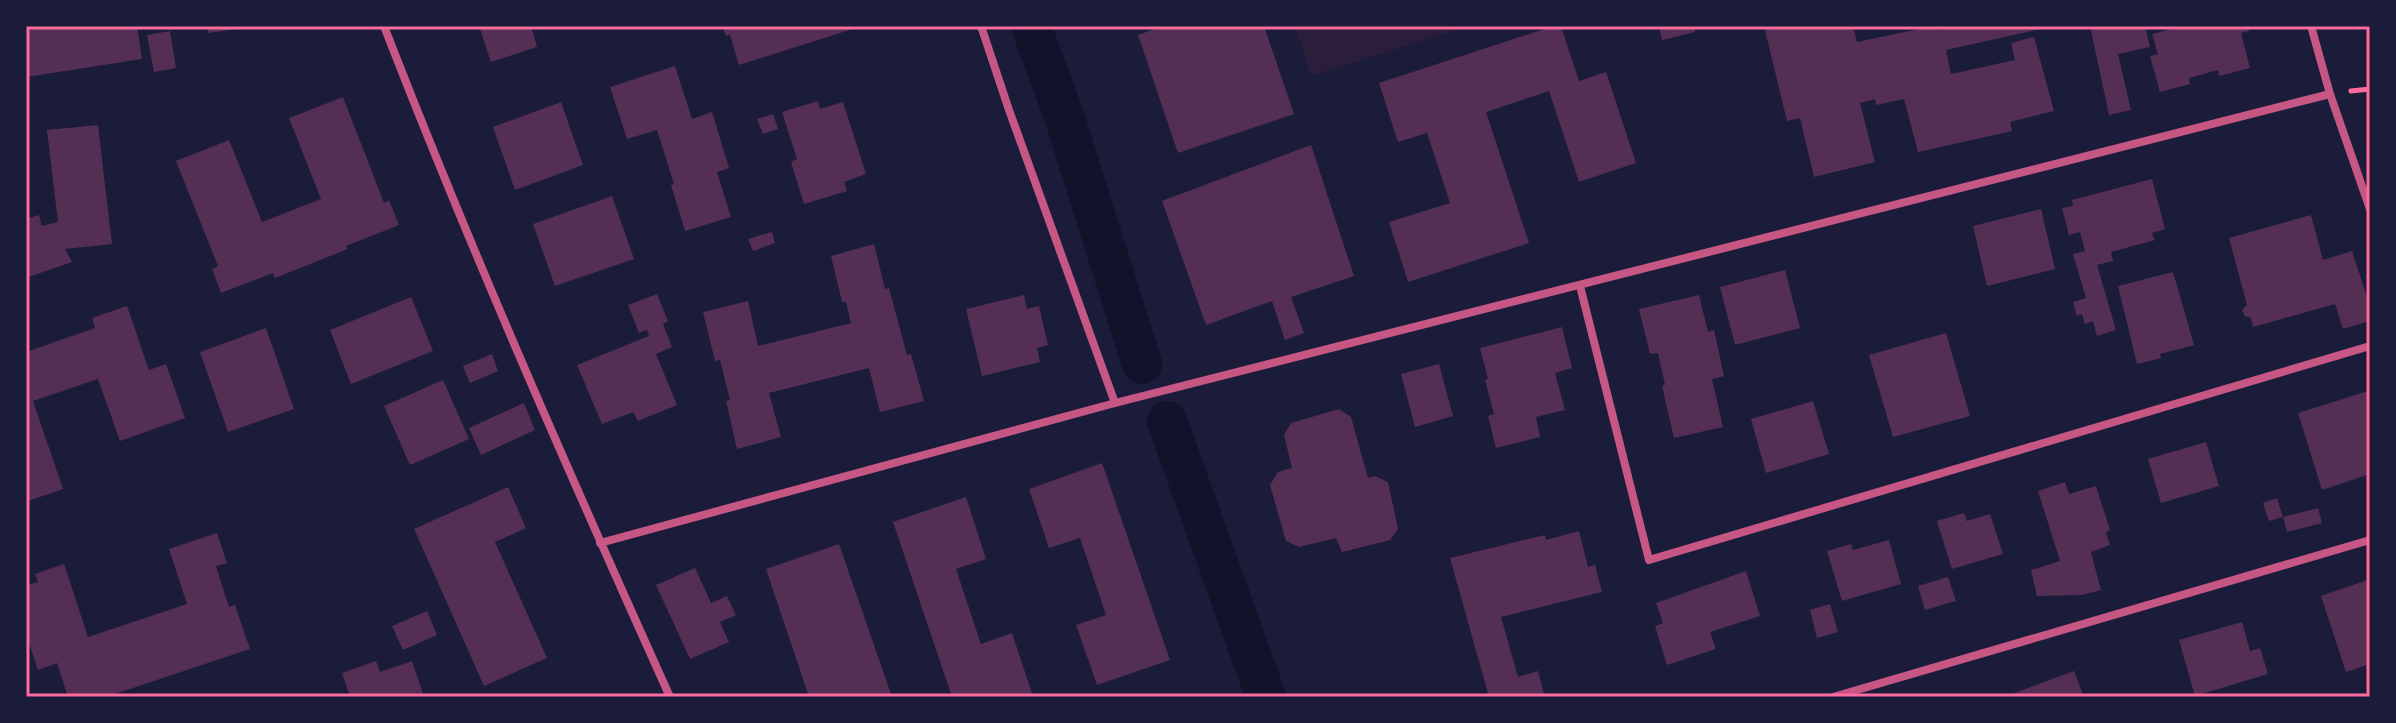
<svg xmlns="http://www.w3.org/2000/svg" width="2396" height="723" viewBox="0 0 2396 723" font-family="'Roboto Condensed',sans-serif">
  <rect width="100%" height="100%" fill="#1b1b3a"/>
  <!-- green -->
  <polygon fill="#2a1e3b" points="1295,26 1469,26 1311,76"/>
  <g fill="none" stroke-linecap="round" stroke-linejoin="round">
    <!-- canal -->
    <g stroke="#12122b" stroke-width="40">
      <polyline points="1031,26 1064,116 1142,364"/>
      <polyline points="1167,421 1266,697"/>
    </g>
  </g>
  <!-- building -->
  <g fill="#542f53">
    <polygon points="26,26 137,26 142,59 26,77"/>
    <polygon points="207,26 247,26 247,28 208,33"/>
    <polygon points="479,26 531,26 537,47 491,62"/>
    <polygon points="722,26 858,26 859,27 739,65 730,35 726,36"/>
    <polygon points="1163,26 1264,26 1294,114 1178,153 1138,35"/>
    <polygon points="1554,26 1561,26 1579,81 1606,72 1636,163 1579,182 1549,91 1486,112 1529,243 1408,282 1389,222 1450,203 1427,133 1398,142 1379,83"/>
    <polygon points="1659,26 1694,26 1695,32 1662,40"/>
    <polygon points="1764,26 1853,26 1857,42 1933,26 1941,26 1942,30 1959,26 2054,26 1946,50 1951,74 2015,60 2011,43 2034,37 2054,111 2010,122 2012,131 1918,152 1904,99 1876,105 1875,99 1860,103 1875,162 1814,177 1800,118 1787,121"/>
    <polygon points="2090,26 2145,26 2150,47 2118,54 2131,110 2109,115"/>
    <polygon points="2183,26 2248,26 2249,31 2241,33 2250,68 2219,76 2218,70 2189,78 2190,84 2160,92 2150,56 2158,54 2152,34"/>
    <polygon points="170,31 176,68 154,72 147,35"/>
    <polygon points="675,66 692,119 712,112 729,168 717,172 731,217 685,231 671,185 674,184 657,130 627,139 610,87"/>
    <polygon points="343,97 384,203 389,200 399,225 346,246 348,249 275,278 273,273 221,293 212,269 218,266 176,161 229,140 262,222 321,199 289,118"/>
    <polygon points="818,101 820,109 843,102 866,174 844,182 847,191 804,204 791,162 797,159 782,112"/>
    <polygon points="561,102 583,165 515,190 493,127"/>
    <polygon points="773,114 778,129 763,134 757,119"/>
    <polygon points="98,125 112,244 65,249 72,262 26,278 26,219 39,215 42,226 58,222 47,130"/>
    <polygon points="1311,145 1354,276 1291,297 1304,333 1285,340 1272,301 1206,325 1162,201"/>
    <polygon points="2152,179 2165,229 2152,233 2155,240 2111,252 2113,261 2097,265 2116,330 2097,336 2093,321 2085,324 2082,314 2077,316 2073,302 2086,298 2073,254 2085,251 2080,232 2069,235 2062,208 2073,206 2072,200"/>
    <polygon points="612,196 634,259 555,286 533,224"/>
    <polygon points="2041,209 2055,269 1987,286 1973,226"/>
    <polygon points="2311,215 2323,260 2352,251 2370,306 2370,321 2343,329 2335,304 2253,327 2251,318 2245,316 2242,310 2247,305 2229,238"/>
    <polygon points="772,232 775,243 753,251 748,239"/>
    <polygon points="874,244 885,289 889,288 907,355 911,354 924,401 880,412 869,368 769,393 781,437 737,449 726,401 730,400 720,360 715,361 703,312 748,301 758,346 851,323 846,302 842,302 831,256"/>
    <polygon points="1785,270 1800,328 1735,345 1720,287"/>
    <polygon points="2173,272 2194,345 2160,354 2161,358 2137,364 2118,286"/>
    <polygon points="657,294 668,321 663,324 672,347 656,354 677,405 638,421 633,412 602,424 577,365 649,336 647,330 639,333 628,305"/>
    <polygon points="1024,295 1027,309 1039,306 1048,345 1037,348 1040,362 982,376 966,309"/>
    <polygon points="1699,295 1708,332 1714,330 1724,376 1712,379 1723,427 1674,438 1662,386 1665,385 1658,353 1650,354 1639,309"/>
    <polygon points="411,297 433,351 351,384 330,330"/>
    <polygon points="127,306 149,370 166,364 185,418 120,441 98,379 33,401 63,489 28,501 26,496 26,352 95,328 92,318"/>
    <polygon points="1562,327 1572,368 1555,373 1565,410 1536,417 1540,437 1496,448 1488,416 1494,414 1485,380 1488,379 1480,348"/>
    <polygon points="266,328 294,409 228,432 200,352"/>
    <polygon points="1946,333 1970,416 1893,437 1869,355"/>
    <polygon points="492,354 498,371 470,383 463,366"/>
    <polygon points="1439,364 1453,416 1415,427 1401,374"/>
    <polygon points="443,380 469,439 410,465 384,406"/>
    <polygon points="2368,391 2370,397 2370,474 2322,490 2298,413"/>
    <polygon points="1813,401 1829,454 1766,473 1751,419"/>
    <polygon points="524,403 535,430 481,455 469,428"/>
    <polygon points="1339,409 1351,417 1368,478 1375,476 1388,482 1398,529 1390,540 1342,552 1336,538 1299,547 1286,541 1270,485 1278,472 1292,468 1284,435 1291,423"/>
    <polygon points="2206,442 2219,486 2161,503 2148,459"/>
    <polygon points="1102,463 1170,660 1097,685 1076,625 1106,615 1080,538 1049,548 1029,489"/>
    <polygon points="2065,482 2069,494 2096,486 2110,530 2106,532 2110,545 2091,552 2101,590 2082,595 2037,596 2031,570 2060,561 2038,491"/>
    <polygon points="508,487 526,528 495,542 547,658 484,686 414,529"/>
    <polygon points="966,497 986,559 956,569 981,644 1012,633 1033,696 1031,697 952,697 893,522"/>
    <polygon points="2277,498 2283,517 2269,521 2263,503"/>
    <polygon points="2318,508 2322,523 2287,532 2283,517"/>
    <polygon points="1964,513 1967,521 1990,514 2003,554 1952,569 1937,521"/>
    <polygon points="1579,531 1588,567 1595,565 1602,592 1501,617 1518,677 1538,671 1544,694 1532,697 1489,697 1450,558 1545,535 1546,540"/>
    <polygon points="217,533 227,563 216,566 229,607 235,605 250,649 106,697 68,697 57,663 38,670 26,634 26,585 38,582 35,574 64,564 88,637 187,604 169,549"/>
    <polygon points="1889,540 1901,584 1842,601 1827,551 1851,544 1853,550"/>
    <polygon points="839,544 892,697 809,697 766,569"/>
    <polygon points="695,568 711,603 727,596 736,615 720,622 729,642 690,659 656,585"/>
    <polygon points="1746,571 1760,616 1710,632 1716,649 1667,665 1655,626 1663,623 1656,603"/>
    <polygon points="1948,577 1956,601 1925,610 1918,586"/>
    <polygon points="2370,579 2370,664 2346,672 2321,596"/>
    <polygon points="1830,604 1838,632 1817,638 1810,610"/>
    <polygon points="427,611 437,635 403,650 392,626"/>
    <polygon points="2242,622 2250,651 2260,648 2268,674 2195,696 2179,640"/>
    <polygon points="376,661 380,672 412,661 424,697 350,697 342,673"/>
    <polygon points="2074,671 2084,697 2013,697 2012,694"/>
  </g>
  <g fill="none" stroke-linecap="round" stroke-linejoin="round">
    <!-- path -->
    <polyline stroke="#ff6b9d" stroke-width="5" points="2351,91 2370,89"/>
    <!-- minor -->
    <g stroke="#c65784" stroke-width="8">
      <path d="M384,26C472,253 570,475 670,697"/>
      <polyline points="981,26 1009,110 1115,403"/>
      <polyline points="2311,26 2330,94 2370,209"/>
      <polyline points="1580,286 1649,560 2370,346"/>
      <polyline points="600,543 1115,403 2330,94"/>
      <polyline points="1833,697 2370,540"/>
    </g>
  </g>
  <!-- border -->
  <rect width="2396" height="723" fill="none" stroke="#1b1b3a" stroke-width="56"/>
  <rect x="28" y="28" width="2340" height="667" fill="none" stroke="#ff6b9d" stroke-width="3"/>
</svg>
